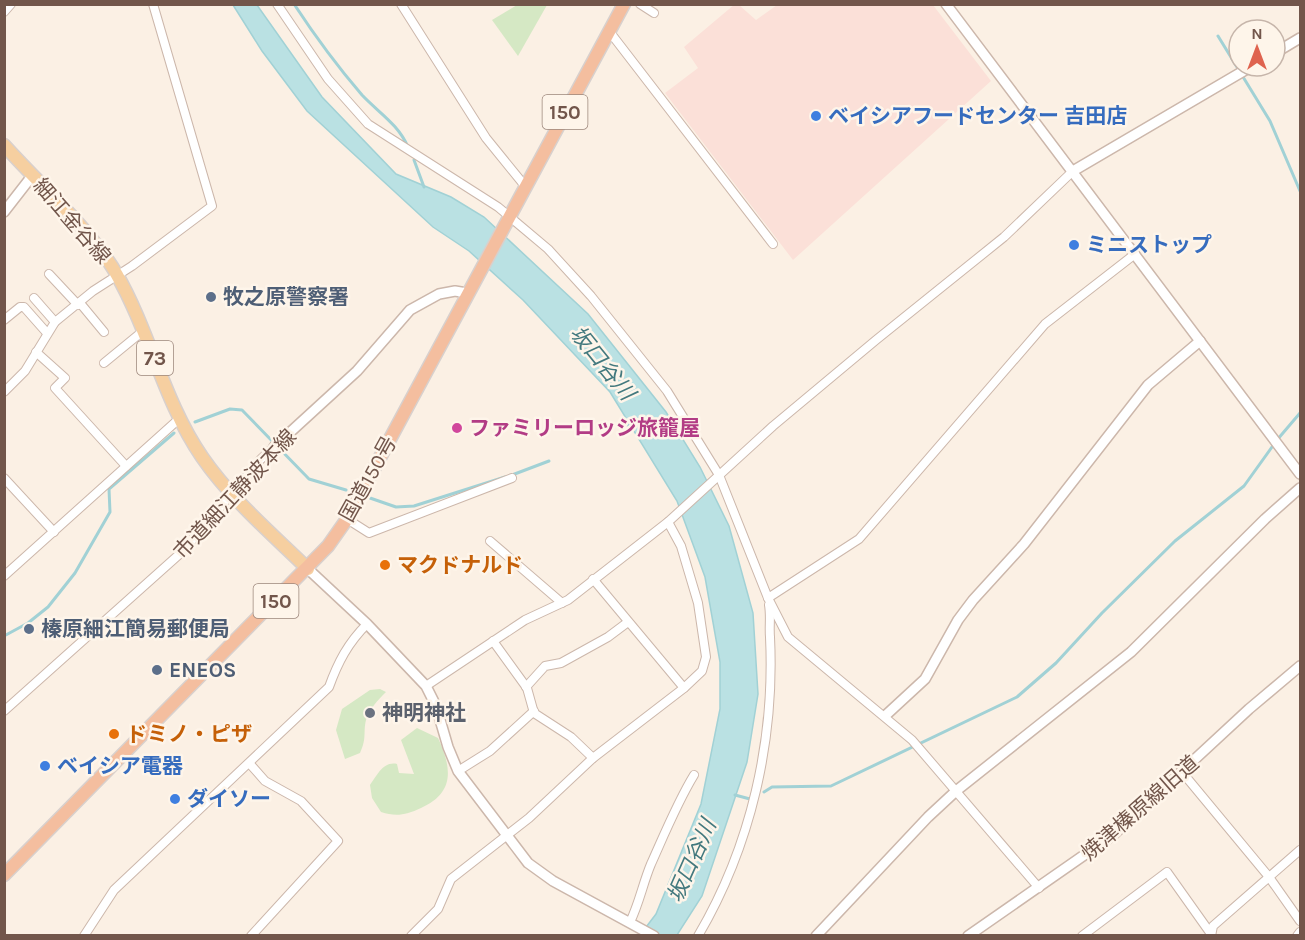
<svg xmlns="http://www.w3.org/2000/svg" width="1305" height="940" viewBox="0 0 1305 940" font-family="Karla,'Noto Sans JP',sans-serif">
  <rect width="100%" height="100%" fill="#fbf0e4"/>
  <!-- commercial -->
  <polygon fill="#fbe0d8" points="735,4 739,5 756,20 777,5 933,5 991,81 793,260 665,93 698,68 684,47"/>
  <!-- green -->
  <g fill="#d5e8c4">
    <polygon points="517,5 547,5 518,56 492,20"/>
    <path d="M380,689L386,692C378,700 369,709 366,720C363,733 367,738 360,753L345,759L336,730L342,709L370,690Z"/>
    <path d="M417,728L438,738C452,768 455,793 421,808C406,815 396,817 381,812L372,798L370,785C377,776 383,761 397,764L399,773L414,774L401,740Z"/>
  </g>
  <!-- water -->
  <polygon fill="#bae1e3" stroke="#a1d1d5" stroke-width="1.5" points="233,5 257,5 322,97 396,174 451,197 484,217 588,314 666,412 700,467 729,526 753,613 758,694 747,762 702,896 677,935 640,935 656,914 701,804 720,709 720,662 705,577 677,501 610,392 523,300 469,251 433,227 307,111 262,51"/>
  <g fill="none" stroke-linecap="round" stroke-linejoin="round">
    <!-- stream -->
    <g stroke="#a1d1d5" stroke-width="3">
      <path d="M294,4C315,36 337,66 362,95C379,113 398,124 408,147"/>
      <polyline points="1218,36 1270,121 1300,191"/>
      <polyline points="414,160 424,187"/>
      <polyline points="195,422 230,409 242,410 309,479 346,490"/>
      <polyline points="622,422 633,428"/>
      <polyline points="512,475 549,461"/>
      <polyline points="370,498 396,507 414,506 505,477"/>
      <polyline points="4,636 28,623 48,607 75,573 110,512 109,489 174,433"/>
      <polyline points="764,792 772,787 831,786 1017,697 1056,663 1102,613 1175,541 1244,486 1277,440 1300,413"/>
      <polyline points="735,795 750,799"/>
    </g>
    <defs>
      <g id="minor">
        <polyline points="277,4 328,79 368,124 498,207 548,249 591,296 667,391 719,475 768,598 788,637 912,740 1039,888"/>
        <polyline points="401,4 486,138 525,186"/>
        <polyline points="640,4 654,13"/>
        <polyline points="4,12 11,4"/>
        <polyline points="609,31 773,244"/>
        <polyline points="49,274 78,305"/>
        <polyline points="34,298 55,322"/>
        <polyline points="80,303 104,332"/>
        <polyline points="4,320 20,307 24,307 47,333"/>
        <polyline points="36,352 65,378 55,388 126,466"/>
        <polyline points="104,363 143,331"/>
        <polyline points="4,392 25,371 55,322 93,291 132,266 212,206 153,4"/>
        <polyline points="4,478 54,532"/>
        <polyline points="347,519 369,533 512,478"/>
        <polyline points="490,541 562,603"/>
        <polyline points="4,576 180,418"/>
        <polyline points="593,579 684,688"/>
        <polyline points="768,598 859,539 1045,324 1135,254"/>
        <polyline points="493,641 527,688 534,713 571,737 593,758"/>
        <polyline points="426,686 525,620 568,600 668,522 773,426 876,340 1004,237 1073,171"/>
        <polyline points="526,687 545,666 561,663 608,637 628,622"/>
        <polyline points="4,711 183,551 261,459 274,447"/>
        <polyline points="250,764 265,781 301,801 338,841 251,936"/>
        <polyline points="458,771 490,751 534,711"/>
        <polyline points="1182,772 1269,877 1300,921"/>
        <path d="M630,922C639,904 643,883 651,864C664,835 678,801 694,775"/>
        <path d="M84,936L114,890L329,687C338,662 348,643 367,624"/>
        <polyline points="411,936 438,909 451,879 529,818 593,758 684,688 702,671 706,657 698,603 681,546 668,522"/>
        <path d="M698,936C751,846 775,740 770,637C769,627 771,616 769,605"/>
        <polyline points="1082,936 1167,872 1211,934"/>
        <polyline points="1211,936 1213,926 1300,850"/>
        <polyline points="1297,936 1300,932"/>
      </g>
      <g id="tertiary">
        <polyline points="946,4 1300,474"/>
        <polyline points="1275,53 1300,38"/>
        <polyline points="1073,171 1252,66"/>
        <polyline points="4,212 32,176"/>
        <polyline points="274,447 357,371 410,310 439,294 455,291 467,293"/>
        <polyline points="308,569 367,624 426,686 436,706 448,747 458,771 528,863 553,881 654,936"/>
        <polyline points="886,715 925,679 958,620 973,600 1024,544 1148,385 1200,341"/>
        <polyline points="816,936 928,817 956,791 1131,652 1265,519 1300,488"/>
        <polyline points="968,936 1113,835 1249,709 1300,666"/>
      </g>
      <path id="primary" d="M4,145C39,184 93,232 117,275C150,333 164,402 202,457C231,499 271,533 308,569"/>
      <polyline id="trunk" points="4,875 328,546 347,519 624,4"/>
    </defs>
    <!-- minor casing -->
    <use href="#minor" stroke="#ccb7ab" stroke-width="10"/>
    <!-- tertiary casing -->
    <use href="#tertiary" stroke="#ccb7ab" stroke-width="12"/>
    <!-- primary casing -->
    <use href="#primary" stroke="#d8d0cd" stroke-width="15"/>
    <!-- trunk casing -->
    <use href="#trunk" stroke="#d8d0cd" stroke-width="15"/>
    <!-- minor -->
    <use href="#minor" stroke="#fff" stroke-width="8"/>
    <!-- tertiary -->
    <use href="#tertiary" stroke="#fff" stroke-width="9"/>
    <!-- primary -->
    <use href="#primary" stroke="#f6cfa0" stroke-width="12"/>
    <!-- trunk -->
    <use href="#trunk" stroke="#f4be9f" stroke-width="12"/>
  </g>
  <!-- markers -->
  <g fill="#3f7fe0" stroke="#fef5ea" stroke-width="2">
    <circle cx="816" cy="116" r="6"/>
    <circle cx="1074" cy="245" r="6"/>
    <circle cx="45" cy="766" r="6"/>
    <circle cx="175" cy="799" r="6"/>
  </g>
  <g fill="#5c6f8a" stroke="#fef5ea" stroke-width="2">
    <circle cx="211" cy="297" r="6"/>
    <circle cx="29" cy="629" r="6"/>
    <circle cx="157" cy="670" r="6"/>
  </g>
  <circle fill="#d1479c" stroke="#fef5ea" stroke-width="2" cx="457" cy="428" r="6"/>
  <g fill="#e8710a" stroke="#fef5ea" stroke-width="2">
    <circle cx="385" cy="565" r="6"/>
    <circle cx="114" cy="734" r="6"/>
  </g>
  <circle fill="#6b7280" stroke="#fef5ea" stroke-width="2" cx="370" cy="713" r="6"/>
  <g text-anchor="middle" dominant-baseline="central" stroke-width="5" stroke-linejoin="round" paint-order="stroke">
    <!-- shield labels -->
    <g fill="#fef5ea" stroke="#9c867b" stroke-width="1.5">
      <rect x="542.5" y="95" width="45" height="34" rx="4.5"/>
      <rect x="137" y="341" width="36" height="34" rx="4.5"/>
      <rect x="253.5" y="584" width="45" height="34" rx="4.5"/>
    </g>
    <g font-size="20" font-weight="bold" fill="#72564b">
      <text x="565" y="112">150</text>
      <text x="155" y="358">73</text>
      <text x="276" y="601">150</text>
    </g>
    <!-- shop labels -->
    <g font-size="21" font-weight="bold" fill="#366cbe" stroke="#fef5ea" text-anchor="start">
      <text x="828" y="116">ベイシアフードセンター 吉田店</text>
      <text x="1086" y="245">ミニストップ</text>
      <text x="57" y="766">ベイシア電器</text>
      <text x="187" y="799">ダイソー</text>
    </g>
    <!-- street labels -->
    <g font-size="21" fill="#72564b" stroke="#fef5ea">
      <text transform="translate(72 221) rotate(49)">細江金谷線</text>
      <text transform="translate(368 479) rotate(-61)">国道150号</text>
      <text transform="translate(235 494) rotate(-47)">市道細江静波本線</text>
      <text transform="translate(1140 808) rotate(-41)">焼津榛原線旧道</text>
    </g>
    <!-- service labels -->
    <g font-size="21" font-weight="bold" fill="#4e5e75" stroke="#fef5ea" text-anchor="start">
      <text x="223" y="297">牧之原警察署</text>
      <text x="41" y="629">榛原細江簡易郵便局</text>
      <text x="169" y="670">ENEOS</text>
    </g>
    <!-- hotel labels -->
    <g font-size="21" font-weight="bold" fill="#b23c85" stroke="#fef5ea" text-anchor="start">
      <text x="469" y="428">ファミリーロッジ旅籠屋</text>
    </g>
    <!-- food labels -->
    <g font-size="21" font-weight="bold" fill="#c56008" stroke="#fef5ea" text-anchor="start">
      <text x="397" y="565">マクドナルド</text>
      <text x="126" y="734">ドミノ・ピザ</text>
    </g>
    <!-- worship labels -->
    <g font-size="21" font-weight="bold" fill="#5b616d" stroke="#fef5ea" text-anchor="start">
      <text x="382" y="713">神明神社</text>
    </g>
    <!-- water labels -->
    <g font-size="22" font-style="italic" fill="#43797e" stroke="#fef5ea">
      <text transform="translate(602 363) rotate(51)">坂口谷川</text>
      <text transform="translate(692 861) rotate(-66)">坂口谷川</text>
    </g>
  </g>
  <!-- border -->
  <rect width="1305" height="940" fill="none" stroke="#72564b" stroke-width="12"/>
  <!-- north arrow -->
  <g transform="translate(1257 48)"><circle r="28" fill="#fef5ea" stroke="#c6b5aa" stroke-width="1.5"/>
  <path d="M0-4.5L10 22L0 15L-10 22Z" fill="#df634f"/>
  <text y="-9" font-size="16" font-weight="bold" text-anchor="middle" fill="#72564b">N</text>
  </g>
</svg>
